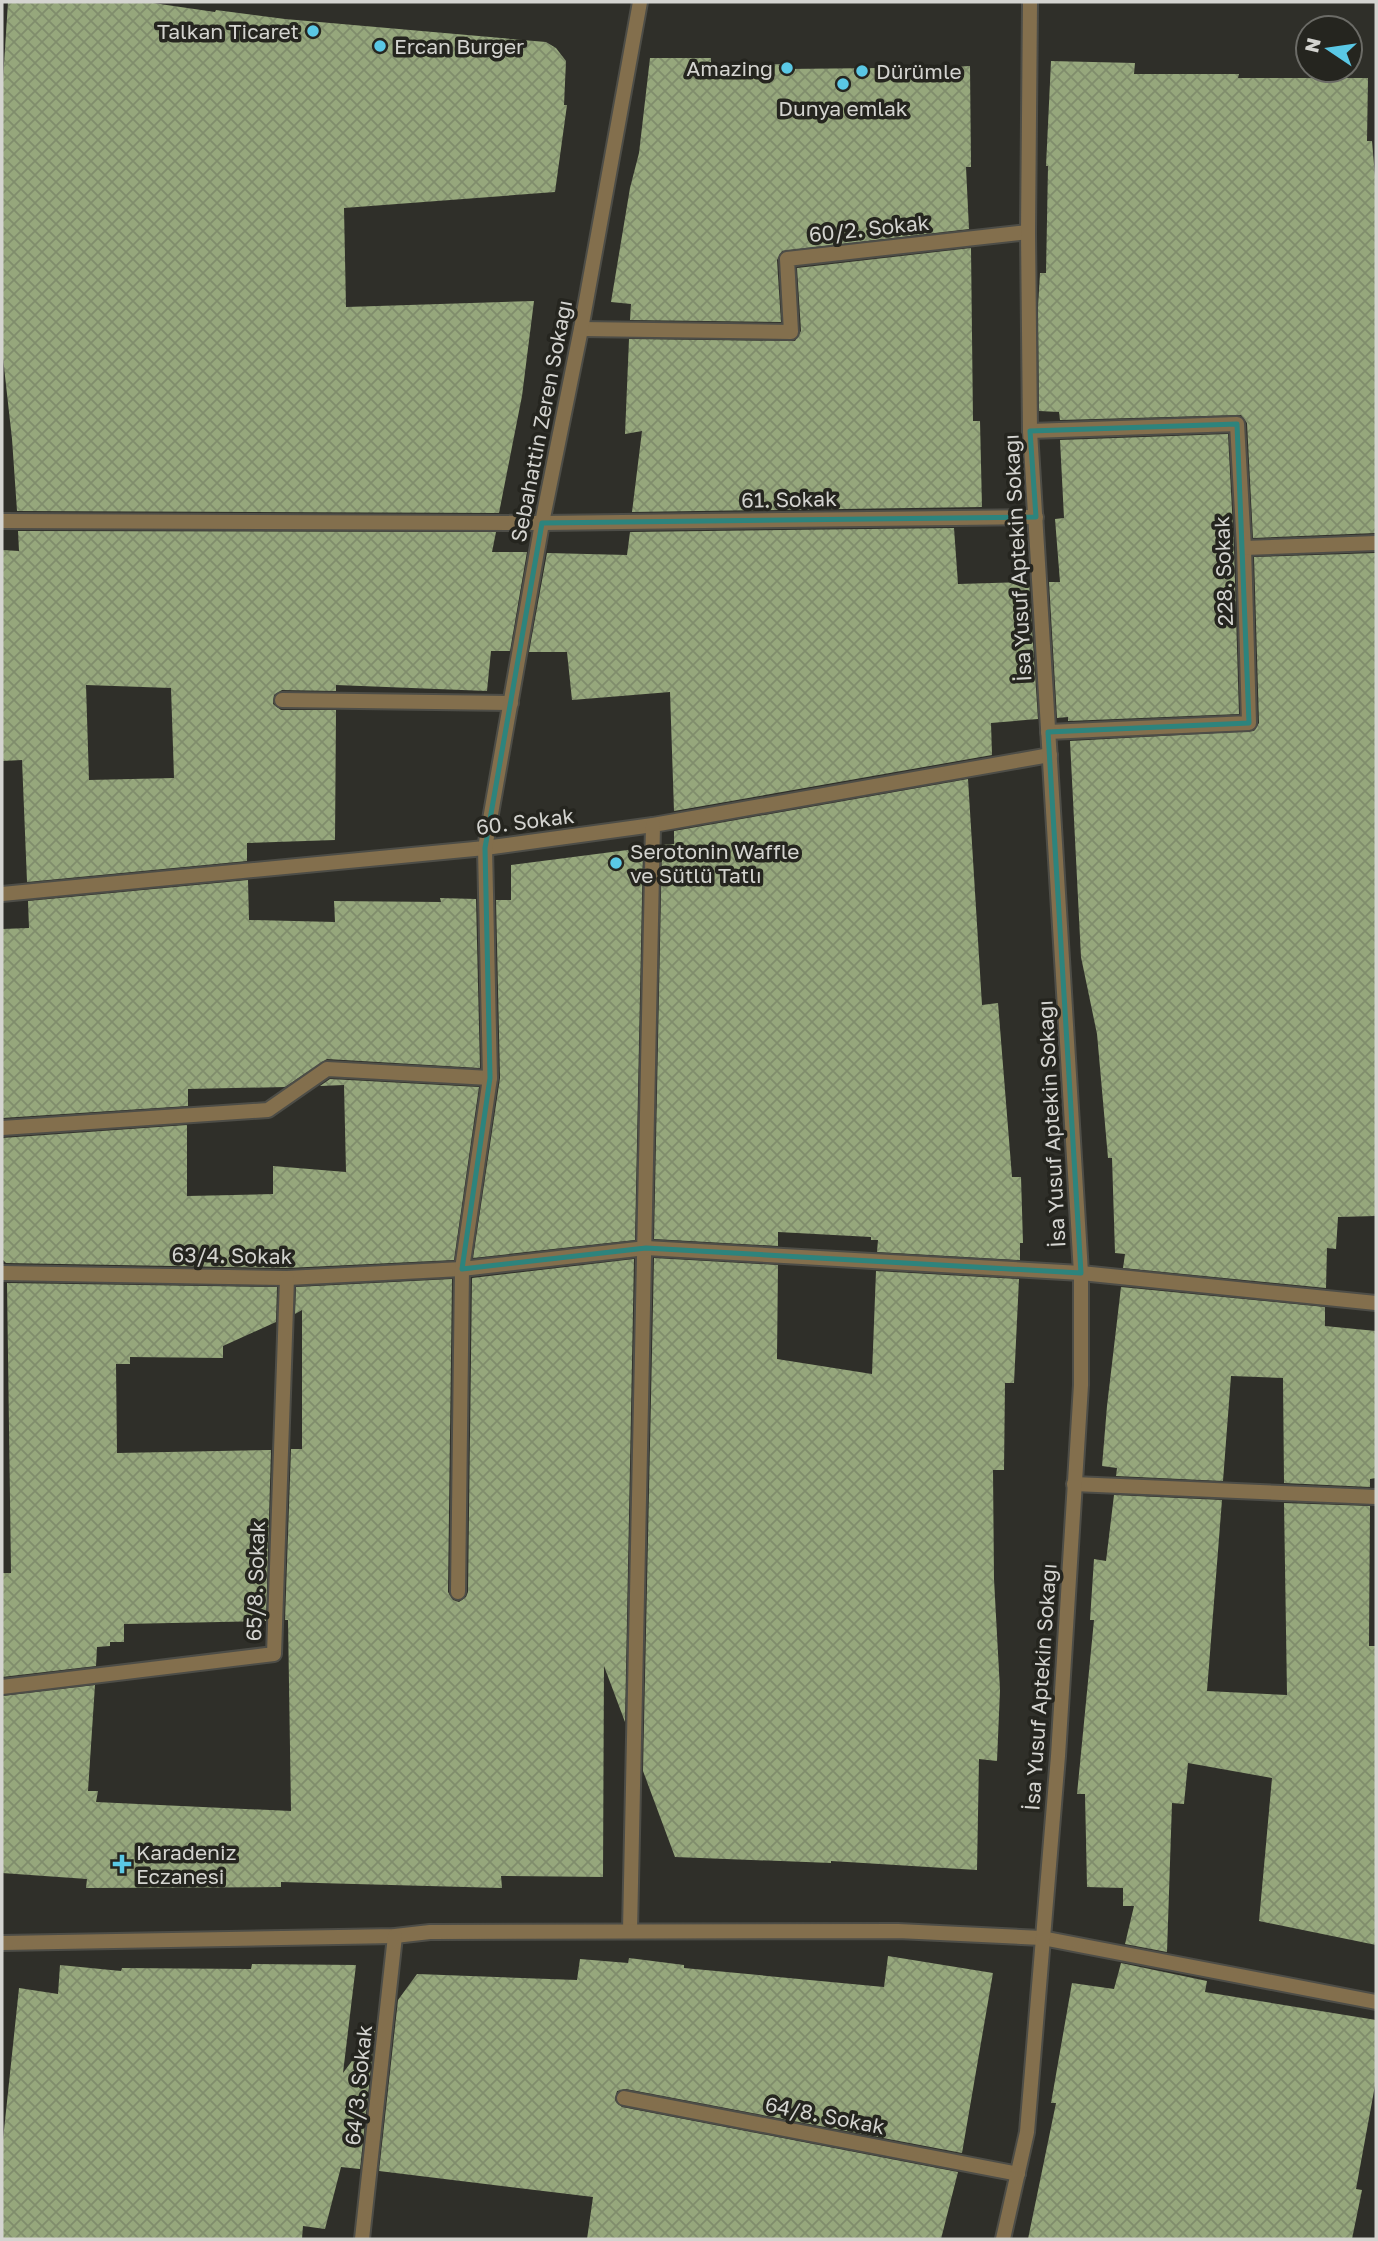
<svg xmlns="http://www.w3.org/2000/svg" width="1378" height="2241" viewBox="0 0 1378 2241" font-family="'Golos Text',sans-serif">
  <defs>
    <pattern id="building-cross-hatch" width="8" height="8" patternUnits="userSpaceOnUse" patternTransform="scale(1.75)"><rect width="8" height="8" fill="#96a77c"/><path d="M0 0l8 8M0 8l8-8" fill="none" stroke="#808d6c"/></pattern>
  </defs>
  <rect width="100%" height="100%" fill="#2f2f29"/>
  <!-- building -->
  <g fill="url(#building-cross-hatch)" fill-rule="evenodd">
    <polygon points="8,2 146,2 215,12 216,10 285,19 546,42 556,48 566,61 564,105 567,105 555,192 344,208 346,307 534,301 522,396 499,513 17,511 12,439 2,349 2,95"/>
    <polygon points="650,58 711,58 711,66 784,64 784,69 879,68 879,71 970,66 971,167 966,167 969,229 782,251 777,260 781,322 630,320 631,304 611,302 630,188 639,153"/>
    <polygon points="1051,61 1135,63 1134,74 1239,74 1238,78 1368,78 1367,141 1372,141 1376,188 1376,533 1253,538 1247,423 1241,415 1060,420 1059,412 1039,411 1038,307 1040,273 1046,273 1048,166 1046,166"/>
    <polygon points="971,248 973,421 980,421 982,507 632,512 642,431 625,434 629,339 795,341 801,331 797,268"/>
    <polygon points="1228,434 1234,548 1239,714 1068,721 1068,717 1057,718 1049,582 1060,582 1055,519 1064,518 1060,440"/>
    <polygon points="954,528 958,584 1029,582 1038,719 991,723 992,755 674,811 670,692 572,700 567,652 529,652 547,553 627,555 630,532"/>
    <path d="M18,531L496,532L492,552H527L510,651H491L487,691L336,685V691L282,690L274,695L273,704L281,710H336L335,840L247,843V861L27,882L22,760L2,761V550L19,551ZM86,685L171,688L174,778L89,780Z"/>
    <polygon points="1376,553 1376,1216 1338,1217 1336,1249 1327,1248 1326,1288 1123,1268 1125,1254 1115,1253 1112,1158 1108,1158 1097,1034 1081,957 1070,741 1254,731 1259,723 1254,557"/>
    <polygon points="968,779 982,1005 998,1003 1012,1177 1021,1177 1023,1243 1020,1243 1020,1260 877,1252 878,1240 871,1240 871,1237 778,1232 778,1246 654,1239 662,845 674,844 674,831"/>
    <polygon points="643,848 635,1240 473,1258 500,1078 496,900 511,900 511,865"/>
    <polygon points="248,880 249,920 335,922 334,901 441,902 440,898 476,899 480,1068 327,1059 285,1087 188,1089 188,1106 2,1118 2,929 29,928 28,901"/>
    <polygon points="330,1079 479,1087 454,1260 287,1268 6,1263 2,1259 2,1138 187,1125 187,1196 273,1194 273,1166 346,1172 344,1085 320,1086"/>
    <polygon points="654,1258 778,1265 777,1359 872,1374 876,1271 1019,1279 1014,1383 1005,1383 1004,1470 993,1470 994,1579 1000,1690 997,1761 979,1759 977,1870 831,1861 831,1863 675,1857 643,1771"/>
    <polygon points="634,1259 625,1722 604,1666 603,1877 501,1876 502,1888 281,1882 281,1887 86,1888 87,1879 2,1873 2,1696 95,1685 88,1791 98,1791 96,1802 291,1811 288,1620 285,1620 291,1449 302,1449 302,1310 295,1314 296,1287 452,1279 448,1592 453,1600 459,1602 466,1597 468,1592 472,1278"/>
    <polygon points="7,1283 277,1287 276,1322 223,1346 223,1358 130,1357 130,1364 116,1364 117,1453 271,1450 266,1621 124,1624 124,1642 110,1642 110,1646 97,1647 96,1666 2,1677 2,1573 11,1573"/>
    <polygon points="1121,1287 1325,1307 1325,1326 1376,1331 1376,1478 1370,1479 1370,1487 1284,1483 1283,1378 1231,1376 1223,1481 1116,1476 1117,1468 1102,1466 1107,1406"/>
    <polygon points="1114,1495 1222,1500 1207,1691 1287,1695 1284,1503 1370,1506 1369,1646 1376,1646 1376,1945 1259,1921 1272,1778 1188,1763 1184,1804 1172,1803 1167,1952 1125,1944 1134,1906 1123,1906 1123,1888 1087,1887 1085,1794 1077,1794 1094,1620 1090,1620 1094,1559 1106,1561"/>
    <polygon points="888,1956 993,1973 962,2153 626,2089 617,2091 615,2100 622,2107 958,2172 941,2239 587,2239 593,2197 379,2171 398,2000 417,1974 577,1980 580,1959 628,1963 629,1958 684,1965 684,1968 884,1987"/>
    <polygon points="1121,1963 1207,1981 1205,1992 1376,2020 1376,2080 1356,2189 1362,2190 1352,2239 1028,2239 1056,2103 1051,2103 1072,1983 1114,1989"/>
    <polygon points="252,1964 356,1965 343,2073 375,2030 360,2169 341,2167 325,2229 303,2226 302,2239 2,2239 2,2149 19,1988 58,1994 60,1965 121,1971 122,1968 251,1969"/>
  </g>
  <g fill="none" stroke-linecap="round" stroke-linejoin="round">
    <defs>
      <g id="minor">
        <polyline points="581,329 791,332 787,259 1028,232"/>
        <polyline points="1030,431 1237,424 1244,548 1249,723 1048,732"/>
        <polyline points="2,521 542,523 1036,517"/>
        <polyline points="1244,548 1376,543"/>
        <polyline points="282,700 511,703"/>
        <polyline points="2,894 485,848 653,825 1050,755"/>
        <polyline points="2,1128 268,1110 327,1069 490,1078"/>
        <polyline points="2,1273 287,1278 462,1269 646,1248 1081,1273 1376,1303"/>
        <polyline points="1074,1484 1376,1497"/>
        <polyline points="458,1592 462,1269 490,1078 485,848 542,523 581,329 640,2"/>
        <polyline points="2,1687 274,1654 287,1278"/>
        <polyline points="630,1931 653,825"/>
        <polyline points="2,1943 395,1936 430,1932 898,1931 1042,1938 1376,2002"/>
        <polyline points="624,2098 1018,2174"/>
        <polyline points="362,2239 395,1936"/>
        <polyline points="1003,2239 1027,2132 1058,1756 1081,1385 1081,1273 1030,431 1028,232 1030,2"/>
      </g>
    </defs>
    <!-- minor casing -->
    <use href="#minor" stroke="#4d4d47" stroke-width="18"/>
    <!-- minor -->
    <use href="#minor" stroke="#836f4d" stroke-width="14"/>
  </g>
  <!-- marked area -->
  <path fill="none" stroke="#2d847d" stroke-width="5" stroke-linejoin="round" d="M1237,424L1249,723L1048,732L1081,1273L646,1248L462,1269L490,1078L485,848L542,523L1036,517L1030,431Z"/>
  <!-- markers -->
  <g fill="#5ac8e5" stroke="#25251f" stroke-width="2.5">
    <circle cx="313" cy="31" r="7"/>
    <circle cx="380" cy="46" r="7"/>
    <circle cx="787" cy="68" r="7"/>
    <circle cx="862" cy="71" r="7"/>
    <circle cx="843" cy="84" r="7"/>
    <circle cx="616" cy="863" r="7"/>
    <path d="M118.5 1853.5h7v7h7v7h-7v7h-7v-7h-7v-7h7z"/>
  </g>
  <g text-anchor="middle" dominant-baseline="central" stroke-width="7" stroke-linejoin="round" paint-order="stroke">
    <!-- poi labels -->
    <g font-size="21" fill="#d4d4d0" stroke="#25251f" text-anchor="start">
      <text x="299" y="31" text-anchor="end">Talkan Ticaret</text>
      <text x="394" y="46">Ercan Burger</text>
      <text x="773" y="68" text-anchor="end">Amazing</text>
      <text x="876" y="71">Dürümle</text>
      <text x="843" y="108" text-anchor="middle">Dunya emlak</text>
      <text x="630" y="851">Serotonin Waffle<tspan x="630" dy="24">ve Sütlü Tatlı</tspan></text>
      <text x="136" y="1852">Karadeniz<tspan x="136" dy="24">Eczanesi</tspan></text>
    </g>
    <!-- street labels -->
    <g font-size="21" fill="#d4d4d0" stroke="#25251f">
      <text transform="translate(869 228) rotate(-6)">60/2. Sokak</text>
      <text transform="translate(541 421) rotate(-79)">Sebahattin Zeren Sokağı</text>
      <text transform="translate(789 499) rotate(-1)">61. Sokak</text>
      <text transform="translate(1017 558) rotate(-93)">İsa Yusuf Aptekin Sokağı</text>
      <text transform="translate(1223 571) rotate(-92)">228. Sokak</text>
      <text transform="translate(525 821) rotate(-7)">60. Sokak</text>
      <text transform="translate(1051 1124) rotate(-93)">İsa Yusuf Aptekin Sokağı</text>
      <text transform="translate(232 1255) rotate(1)">63/4. Sokak</text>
      <text transform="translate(255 1581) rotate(-88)">65/8. Sokak</text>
      <text transform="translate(1040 1687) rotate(-86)">İsa Yusuf Aptekin Sokağı</text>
      <text transform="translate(358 2085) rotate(-84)">64/3. Sokak</text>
      <text transform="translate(825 2115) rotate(11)">64/8. Sokak</text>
    </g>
  </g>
  <!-- border -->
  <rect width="1378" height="2241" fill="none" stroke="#d4d4d0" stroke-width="7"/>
  <!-- north arrow -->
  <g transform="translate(1329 49) rotate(283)"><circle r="33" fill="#25251f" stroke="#6b6b66" stroke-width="2"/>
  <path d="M0-5L12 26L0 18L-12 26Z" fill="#5ac8e5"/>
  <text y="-10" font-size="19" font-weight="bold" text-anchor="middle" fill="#d4d4d0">N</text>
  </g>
</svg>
